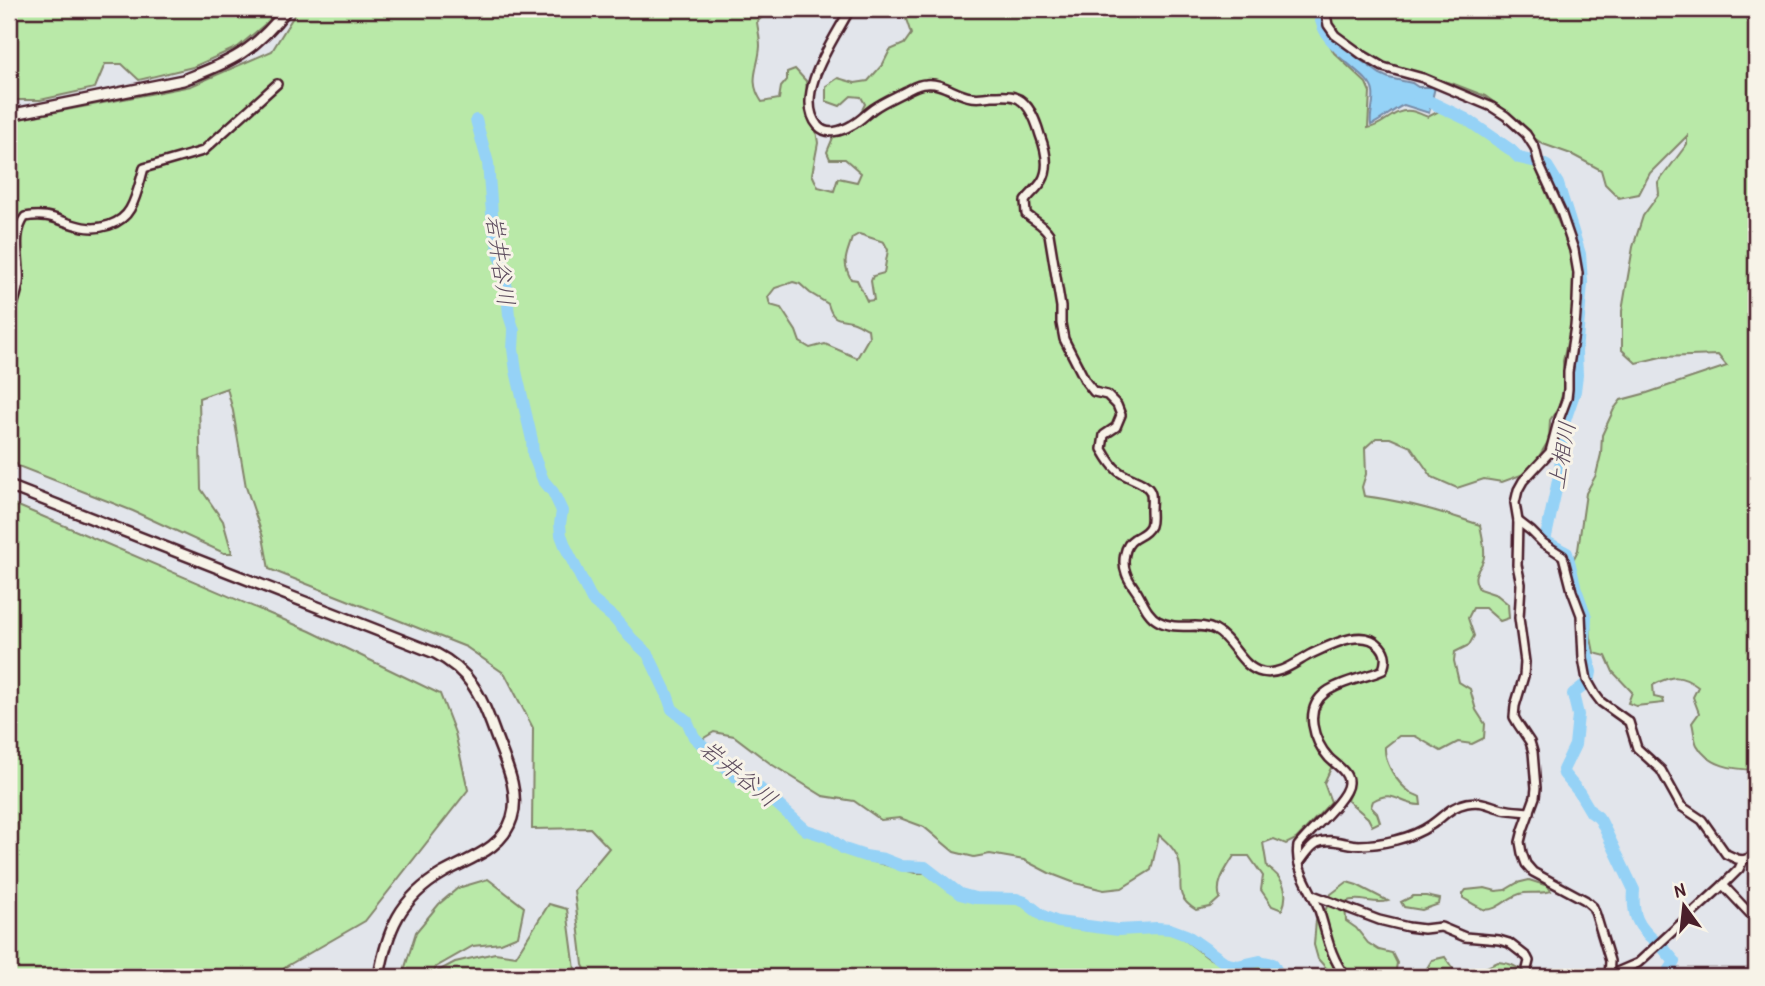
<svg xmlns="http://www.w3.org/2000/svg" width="1765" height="986" viewBox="0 0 1765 986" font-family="'Patrick Hand','Klee One',sans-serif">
  <rect width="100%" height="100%" fill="#e2e5eb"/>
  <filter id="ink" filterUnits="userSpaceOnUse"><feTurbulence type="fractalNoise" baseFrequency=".0143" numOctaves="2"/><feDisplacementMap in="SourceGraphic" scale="14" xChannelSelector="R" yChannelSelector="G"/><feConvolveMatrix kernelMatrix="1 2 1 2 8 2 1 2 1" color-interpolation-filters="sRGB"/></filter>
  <g filter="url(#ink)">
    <!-- green -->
    <g fill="#b9e9a8" stroke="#82846a" stroke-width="2" fill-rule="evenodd">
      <polygon points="9,9 280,9 277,14 238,47 193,67 139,80 122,64 105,64 95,88 40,100 9,100"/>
      <path d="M298,9H770L757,22C758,30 760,38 760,46C759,68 747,80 762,102L779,99L781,87L787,80V72L795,69L806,81L809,113L816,130L818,143L812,174L818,187L834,191L838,178L857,182L861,173L845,159H830L827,152L834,135L851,129L863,122L861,112L865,104L861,97L851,96L840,106L826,101V86L838,78L855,83L868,81L883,64L890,50L904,44L911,34L906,19L895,9H1756V371C1750,394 1750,412 1756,434V770C1734,769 1709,767 1697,745C1694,739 1694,729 1692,723L1699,713L1693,697L1698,687C1681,674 1672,675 1653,685L1654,697L1663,699L1664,703L1636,706L1628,703L1632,692L1613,672L1606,656L1594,653L1591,638L1589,613L1579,587L1572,562L1578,550L1586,493L1596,475L1601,454L1602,435L1614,409L1621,400L1647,393L1727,366L1718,355L1661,357L1636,363L1622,350V311L1633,247L1643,216L1659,194L1658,183L1687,144V136L1650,173L1639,194L1619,198L1605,184L1601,170L1571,154L1543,144L1531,136L1513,116L1485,96L1454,84L1384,63L1353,46L1339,34L1329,43L1334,53L1366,83L1370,92L1368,128C1384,126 1394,108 1411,111C1417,112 1423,115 1428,117L1439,111C1477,123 1498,152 1535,166L1564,235L1574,267V291L1570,329L1563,361L1564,387L1559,407L1550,420L1549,440L1535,463L1524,474L1502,482L1484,479L1457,488L1432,477L1411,447L1390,438H1376L1365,448L1366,474L1362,487L1364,496C1404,501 1443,512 1480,525C1482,535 1485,546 1484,556C1483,570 1469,571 1479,589L1497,595L1508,604L1509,618L1500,621L1485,608H1473L1468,618L1474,636L1469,645L1455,652L1454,661L1459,682L1470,689L1476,710L1485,724L1484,738L1472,744L1458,742L1441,751L1415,736H1399L1385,747C1384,763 1397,783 1410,792C1410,793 1419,796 1420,797L1421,805C1401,806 1394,788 1373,801L1371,807L1377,813L1380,822L1372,826L1368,818L1347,800C1355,784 1353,779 1341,766L1331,768L1324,783L1331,802L1296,839L1286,844L1274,839L1263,843L1267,867C1283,877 1290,892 1282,910L1272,906L1261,890L1263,876L1249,856H1234C1226,869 1215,883 1220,898L1210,907L1196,910C1171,895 1185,883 1179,861C1176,850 1168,843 1159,835L1151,870L1122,888L1104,890L1075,883L1049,873L1024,860L990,854L974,857L954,852L924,827L900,818L881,820L854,801L823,796L771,764L734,736L714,732L704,738L705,750L734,780L755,790L774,803L801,829L830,843L848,855L915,873H925L959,898L979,902L1010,901L1023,904L1044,921L1076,929L1108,933L1166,932L1182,938L1208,958L1234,970L1255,965L1272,967L1278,977H589L583,965L574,890L609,848L590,828L532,829L533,728L505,674L466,647L269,569L263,537L246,487L233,411L227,388L199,398L201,489L223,521L232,553H224L133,511L18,466L9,455V121L191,86L272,51ZM859,234L884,242L888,250L884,273L873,276L871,281L874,300L867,301L857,280L851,279C841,261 847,255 852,238ZM793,282L800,284L810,293L828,304C833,321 837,318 851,321C857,322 863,327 868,329L869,337L857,358L825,344L810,348L800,342L796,331L781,308L770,305L768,297L775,288Z"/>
      <polygon points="9,502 310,631 440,694 455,733 468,790 365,921 287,966 275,977 9,977"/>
      <polygon points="488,879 524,907 518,936 501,943 473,946 436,967 432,977 402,977 416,932 439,904 458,888"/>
      <path d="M1529,880L1548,886L1551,891C1542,894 1533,892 1524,893C1509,894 1498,913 1483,909C1477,907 1470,902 1463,898V894L1466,890L1485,888L1496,891L1505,890L1517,883Z"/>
      <path d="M1347,882L1357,885L1388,901C1374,905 1359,896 1345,902L1346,921L1356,928L1368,943L1379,950L1392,953L1397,963L1395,976L1334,977L1318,959L1314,945L1316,920L1325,912L1331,894Z"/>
      <polygon points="1413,896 1426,896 1440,899 1439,904 1422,910 1404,907 1401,902"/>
      <polygon points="549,904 567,909 576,977 438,977 438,971 455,962 495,953 516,956"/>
      <polygon points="1445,957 1455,972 1463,977 1425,977 1424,973 1432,960"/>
      <path d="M1498,962C1509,963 1521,967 1526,977H1493L1485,972V968Z"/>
    </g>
    <!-- water -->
    <path fill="#95d2f6" stroke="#778aa5" stroke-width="2" d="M1338,44L1380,74L1389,78L1412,83L1418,87H1435L1429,113L1404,105C1392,110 1383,120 1371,125C1369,114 1375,103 1373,92C1371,77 1341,63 1333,47Z"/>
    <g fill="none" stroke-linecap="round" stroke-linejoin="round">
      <!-- river -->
      <g stroke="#95d2f6" stroke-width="12">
        <path d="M1318,9C1323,33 1329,40 1348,55"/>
        <path d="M1418,96L1466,119L1511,150L1519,158L1541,163L1547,166L1558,184L1580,254L1582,283L1576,352L1577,375L1575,391L1563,426L1560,471L1545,541L1567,553L1576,589L1586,617L1585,644L1591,672L1590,678L1587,683L1573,694L1578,715L1575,745L1563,770L1564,774L1579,792L1591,812L1598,817L1601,821L1634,890C1632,915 1637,926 1656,942"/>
        <polyline points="476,120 488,163 493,226 506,283 509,315 514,331 513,349 516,371 532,440 533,454 543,480 553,492 562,511 560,524 561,535 566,548 592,600 614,618 631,638 648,654 667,694 672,709 687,721 694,737 736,777 758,787 806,830 828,837 844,849 865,856 884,859 902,866 925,867 960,894 975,898 1017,899 1025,902 1043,916 1058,922 1118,930 1157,928 1170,929 1186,935 1227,964 1237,966 1260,961 1273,964 1280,977"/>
        <polyline points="1664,949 1675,962 1665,977"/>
      </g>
      <defs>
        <g id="minor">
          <path d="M850,9C836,37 792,95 818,126C827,136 842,131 852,125C860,121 866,114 873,109C884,101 895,97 906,91C912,88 918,84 926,84C942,82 956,95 971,97C978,98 986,97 992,96C999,96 1008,95 1014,97C1029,101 1036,121 1040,135C1045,148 1050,168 1042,181C1038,188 1030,194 1025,201L1026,214C1035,222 1042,223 1049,234L1061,307V323L1064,339L1086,382L1094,392L1107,395L1117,405L1121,415L1116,427L1104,435L1102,449C1106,456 1111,465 1117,470C1126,479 1148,481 1151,494C1152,500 1151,505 1151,510C1151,516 1152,521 1150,526C1146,534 1140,535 1134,539C1124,545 1122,563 1126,573C1128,580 1133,586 1137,592C1143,602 1147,615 1158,621C1178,632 1199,621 1215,630C1233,639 1241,668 1262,672C1280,676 1297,661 1311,654C1331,645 1363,627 1380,646C1387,654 1386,661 1383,670C1357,682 1307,683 1313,725C1315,738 1320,748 1329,758C1336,765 1349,772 1348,783C1348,799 1308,832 1298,846C1294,870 1312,889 1319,910C1327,934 1329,955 1346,977"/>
          <polyline points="1325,9 1328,25 1335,35 1361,54 1383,67 1423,78 1492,107 1506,116 1526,134 1535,148 1539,164 1561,212 1574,250 1578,273 1577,301 1575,326 1568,372 1568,389 1567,398 1558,422 1550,452 1523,481 1518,490 1515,503 1518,521 1517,565 1521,584 1519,618 1525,662 1524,676 1515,706 1514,717 1518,724 1530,742 1533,752 1536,788 1535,797 1523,830 1520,842 1522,853 1526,864 1533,872 1585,900 1593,907 1596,915 1610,961 1609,977"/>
          <path d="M9,322C11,309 17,296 19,283C21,262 11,235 25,217C51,212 59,222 83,227C99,230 121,225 130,209C137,197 140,181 144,168L203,151L277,84"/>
          <polyline points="1518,521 1531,531 1543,543 1563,556 1572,591 1581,615 1583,658 1587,680 1595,694 1601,702 1629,722 1637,748 1661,770 1681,806 1702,820 1726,854 1737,859 1743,860 1751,857 1756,853"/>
          <path d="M1299,863C1305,856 1309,847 1317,843C1330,837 1346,845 1359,845C1372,845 1384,843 1396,840C1408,837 1421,832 1431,825C1443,817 1451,806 1467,803C1483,800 1489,806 1503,809C1512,811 1521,811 1530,812"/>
          <polyline points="1723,885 1756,920"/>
          <polyline points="1313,895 1379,920 1408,927 1424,929 1441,927 1465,937 1499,940 1509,943 1527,957 1529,961 1527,969 1529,977"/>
          <polyline points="1610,975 1638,963 1723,885 1739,869 1743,860"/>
        </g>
        <g id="tertiary">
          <path d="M9,115L183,80C231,62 255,51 287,9"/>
          <path d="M9,486L435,653C470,671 481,695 494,731C503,757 521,790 512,818C502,850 469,858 443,873C400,898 387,930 379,977"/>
        </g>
      </defs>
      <!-- minor casing -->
      <use href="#minor" stroke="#4a1f2b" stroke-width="12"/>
      <!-- tertiary casing -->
      <use href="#tertiary" stroke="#4a1f2b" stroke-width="14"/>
      <!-- minor -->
      <use href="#minor" stroke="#f7f3e8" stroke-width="7"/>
      <!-- tertiary -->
      <use href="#tertiary" stroke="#f7f3e8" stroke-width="9"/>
    </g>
  </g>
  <g text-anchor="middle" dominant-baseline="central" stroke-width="6" stroke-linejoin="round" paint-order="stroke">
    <!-- water labels -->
    <g font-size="23" font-style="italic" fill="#5d4c5e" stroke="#f7f3e8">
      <text transform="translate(501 260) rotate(82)">岩井谷川</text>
      <text transform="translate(1561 455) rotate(-80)">上相川</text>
      <text transform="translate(739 773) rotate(39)">岩井谷川</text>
    </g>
  </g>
  <!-- margin -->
  <rect width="1765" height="986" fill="none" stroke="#f7f3e8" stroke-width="35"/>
  <rect x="18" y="18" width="1730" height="951" fill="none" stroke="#4a1f2b" stroke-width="2.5" filter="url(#ink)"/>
  <!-- north arrow -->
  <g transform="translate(1684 906) rotate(345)" stroke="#f7f3e8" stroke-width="5" paint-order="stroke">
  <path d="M0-5L12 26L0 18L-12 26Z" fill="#4a1f2b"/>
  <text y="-10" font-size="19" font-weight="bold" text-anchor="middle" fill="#4a1f2b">N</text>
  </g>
</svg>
